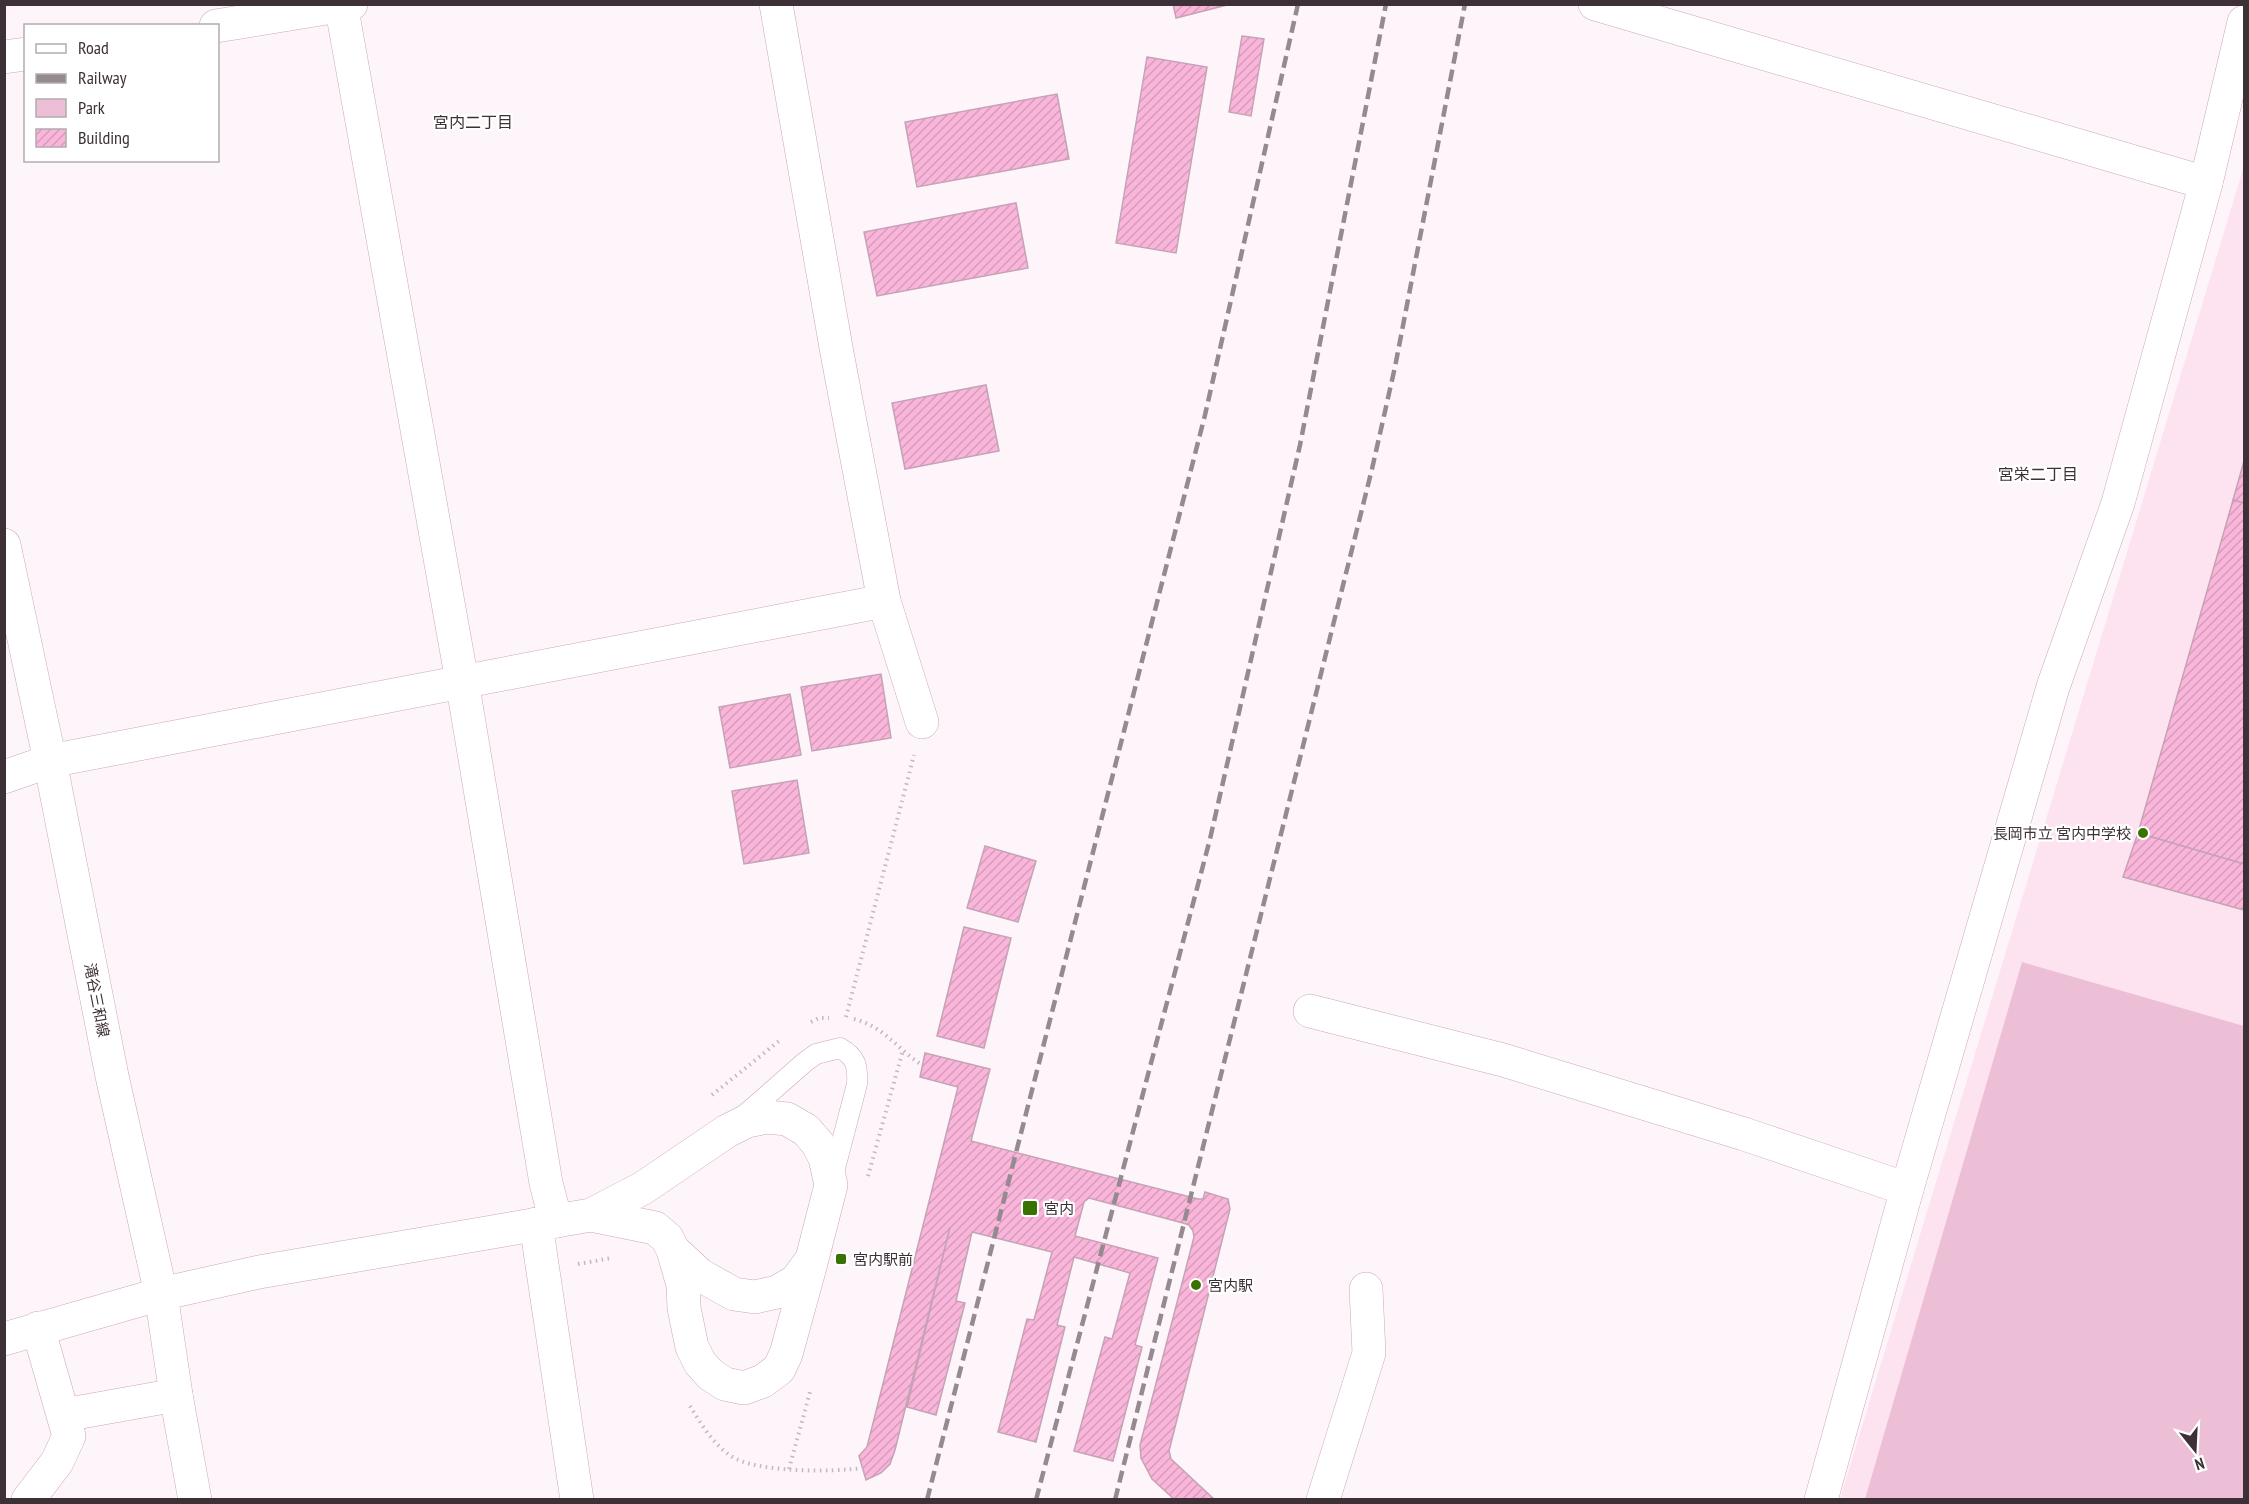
<svg xmlns="http://www.w3.org/2000/svg" width="2249" height="1504" viewBox="0 0 2249 1504" font-family="'PT Sans Narrow','Noto Sans JP',sans-serif">
  <defs>
    <pattern id="building-hatch" width="6" height="6" patternUnits="userSpaceOnUse" patternTransform="scale(1.5)"><rect width="6" height="6" fill="#fab5da"/><path d="M-1 1l2-2M0 6l6-6M5 7l2-2" fill="none" stroke="#d79cbc"/></pattern>
  </defs>
  <rect width="100%" height="100%" fill="#fdf5f9"/>
  <!-- built -->
  <polygon fill="#fde3f0" points="2244,166 2244,1499 1840,1499"/>
  <!-- park -->
  <polygon fill="#ecbfd7" points="2022,962 2244,1026 2244,1499 1865,1499"/>
  <!-- building -->
  <g fill="url(#building-hatch)" stroke="#c5a3b5" stroke-width="1.5">
    <polygon points="1173,4 1231,4 1176,18"/>
    <polygon points="1242,36 1264,39 1251,116 1229,112"/>
    <polygon points="1147,57 1207,67 1176,253 1116,243"/>
    <polygon points="1057,94 1069,159 917,187 905,122"/>
    <polygon points="1016,203 1028,268 877,296 864,232"/>
    <polygon points="986,385 999,451 905,469 892,403"/>
    <polygon points="2244,461 2244,503 2233,500"/>
    <polygon points="2233,500 2244,503 2244,864 2138,833"/>
    <polygon points="881,674 891,738 812,751 801,687"/>
    <polygon points="790,694 801,755 730,768 719,707"/>
    <polygon points="797,780 809,853 744,864 732,791"/>
    <polygon points="2138,833 2244,864 2244,910 2123,877"/>
    <polygon points="985,846 1036,861 1018,922 967,908"/>
    <polygon points="964,927 1011,938 984,1048 937,1036"/>
    <polygon points="925,1053 990,1069 971,1141 1198,1199 1203,1199 1205,1192 1228,1199 1230,1209 1169,1451 1171,1459 1215,1500 1175,1500 1152,1479 1141,1458 1140,1445 1194,1237 1193,1231 1189,1225 1183,1223 1089,1198 1084,1202 1075,1236 1158,1258 1135,1345 1142,1347 1113,1461 1074,1451 1105,1337 1112,1339 1130,1273 1074,1257 1057,1325 1065,1327 1036,1442 998,1432 1027,1319 1034,1320 1052,1252 972,1232 956,1301 965,1303 936,1415 907,1407 950,1227 895,1450 890,1464 881,1473 866,1480 859,1456 867,1447 958,1087 920,1077"/>
  </g>
  <g fill="none" stroke-linecap="round" stroke-linejoin="round">
    <defs>
      <path id="service" d="M740,1119L805,1062L816,1054L840,1048C856,1057 858,1066 857,1084L833,1176"/>
      <g id="minor">
        <polyline points="341,4 462,681 546,1183 556,1221"/>
        <polyline points="776,4 837,353 884,601 922,722"/>
        <polyline points="1595,4 2206,183"/>
        <polyline points="216,26 351,4"/>
        <polyline points="4,57 26,54"/>
        <polyline points="4,777 50,761 884,601"/>
        <polyline points="1310,1011 1503,1060 1744,1134 1907,1189"/>
        <polyline points="536,1224 577,1500"/>
        <polyline points="673,1250 683,1285 684,1308 692,1347 700,1363 711,1375 725,1384 744,1388 763,1381 779,1369 786,1354 811,1263"/>
        <polyline points="64,1415 176,1395"/>
        <polyline points="28,1500 57,1462 69,1436 38,1328"/>
        <polyline points="195,1500 176,1395 161,1294 259,1272 591,1215 643,1188 727,1131 747,1121 767,1117 787,1119 806,1130 818,1144 825,1158 831,1185 812,1259 796,1281 777,1292 755,1297 734,1294 700,1275 673,1250 667,1238 655,1228 591,1215"/>
        <polyline points="1323,1500 1369,1353 1366,1289"/>
        <polyline points="1821,1500 1907,1189 2053,687 2118,503 2206,183 2244,22"/>
      </g>
      <polyline id="secondary" points="4,545 50,761 112,1076 161,1294 4,1339"/>
    </defs>
    <!-- service casing -->
    <use href="#service" stroke="#caa8ba" stroke-width="21"/>
    <!-- minor casing -->
    <use href="#minor" stroke="#caa8ba" stroke-width="34"/>
    <!-- secondary casing -->
    <use href="#secondary" stroke="#caa8ba" stroke-width="34"/>
    <!-- path -->
    <g stroke="#c2b9be" stroke-width="4" stroke-dasharray="1.5 4.5" stroke-linecap="butt">
      <polyline points="846,1017 914,755"/>
      <path d="M854,1019C885,1027 897,1049 922,1065"/>
      <polyline points="811,1022 819,1018 829,1018"/>
      <polyline points="712,1095 779,1041"/>
      <polyline points="868,1176 903,1050"/>
      <polyline points="578,1264 612,1258"/>
      <path d="M690,1406C701,1424 713,1444 731,1456C756,1473 832,1472 863,1468"/>
      <polyline points="789,1469 810,1392"/>
    </g>
    <!-- service -->
    <use href="#service" stroke="#fff" stroke-width="20"/>
    <!-- minor -->
    <use href="#minor" stroke="#fff" stroke-width="33"/>
    <!-- secondary -->
    <use href="#secondary" stroke="#fff" stroke-width="33"/>
    <!-- rail -->
    <g stroke="#948a8f" stroke-width="4.5" stroke-dasharray="12 6" stroke-linecap="butt">
      <polyline points="927,1500 1205,415 1298,4"/>
      <polyline points="1036,1500 1210,839 1300,445 1386,4"/>
      <polyline points="1115,1500 1372,469 1395,367 1465,4"/>
    </g>
  </g>
  <!-- markers -->
  <g fill="#387201" stroke="#fff" stroke-width="2">
    <circle cx="2143" cy="833" r="6"/>
    <rect x="1022" y="1200" width="16" height="16" rx="3"/>
    <rect x="835" y="1253" width="12" height="12" rx="3"/>
    <circle cx="1196" cy="1285" r="6"/>
  </g>
  <g text-anchor="middle" dominant-baseline="central" stroke-width="4.5" stroke-linejoin="round" paint-order="stroke">
    <!-- poi labels -->
    <g font-size="15" fill="#3d3037" stroke="#fff" text-anchor="start">
      <text x="2131" y="833" text-anchor="end">長岡市立 宮内中学校</text>
      <text x="1044" y="1208">宮内</text>
      <text x="853" y="1259">宮内駅前</text>
      <text x="1208" y="1285">宮内駅</text>
    </g>
    <!-- street labels -->
    <g font-size="15" fill="#3d3037" stroke="#fff">
      <text transform="translate(97 1000) rotate(79)">滝谷三和線</text>
    </g>
    <!-- neighbourhood labels -->
    <g font-size="16" fill="#3d3037" stroke="#fff">
      <text x="473" y="122">宮内二丁目</text>
      <text x="2038" y="474">宮栄二丁目</text>
    </g>
  </g>
  <!-- border -->
  <rect width="2249" height="1504" fill="none" stroke="#3d3037" stroke-width="12"/>
  <!-- legend -->
  <rect x="24" y="24" width="195" height="138" fill="#ffffff" stroke="#b1acaf" stroke-width="1.5"/>
  <rect x="36" y="44" width="30" height="9" fill="#ffffff" stroke="#b1acaf" stroke-width="1.5"/>
  <text x="78" y="54" font-size="18" fill="#3d3037">Road</text>
  <rect x="36" y="74" width="30" height="9" fill="#948a8f" stroke="#b1acaf" stroke-width="1.5"/>
  <text x="78" y="84" font-size="18" fill="#3d3037">Railway</text>
  <rect x="36" y="99" width="30" height="18" fill="#ecbfd7" stroke="#b1acaf" stroke-width="1.5"/>
  <text x="78" y="114" font-size="18" fill="#3d3037">Park</text>
  <rect x="36" y="129" width="30" height="18" fill="url(#building-hatch)" stroke="#b1acaf" stroke-width="1.5"/>
  <text x="78" y="144" font-size="18" fill="#3d3037">Building</text>
  <!-- north arrow -->
  <g transform="translate(2195 1450) rotate(162)" stroke="#ffffff" stroke-width="4.5" paint-order="stroke">
  <path d="M0-4.5L10 22L0 15L-10 22Z" fill="#3d3037"/>
  <text y="-9" font-size="16" font-weight="bold" text-anchor="middle" fill="#3d3037">N</text>
  </g>
</svg>
